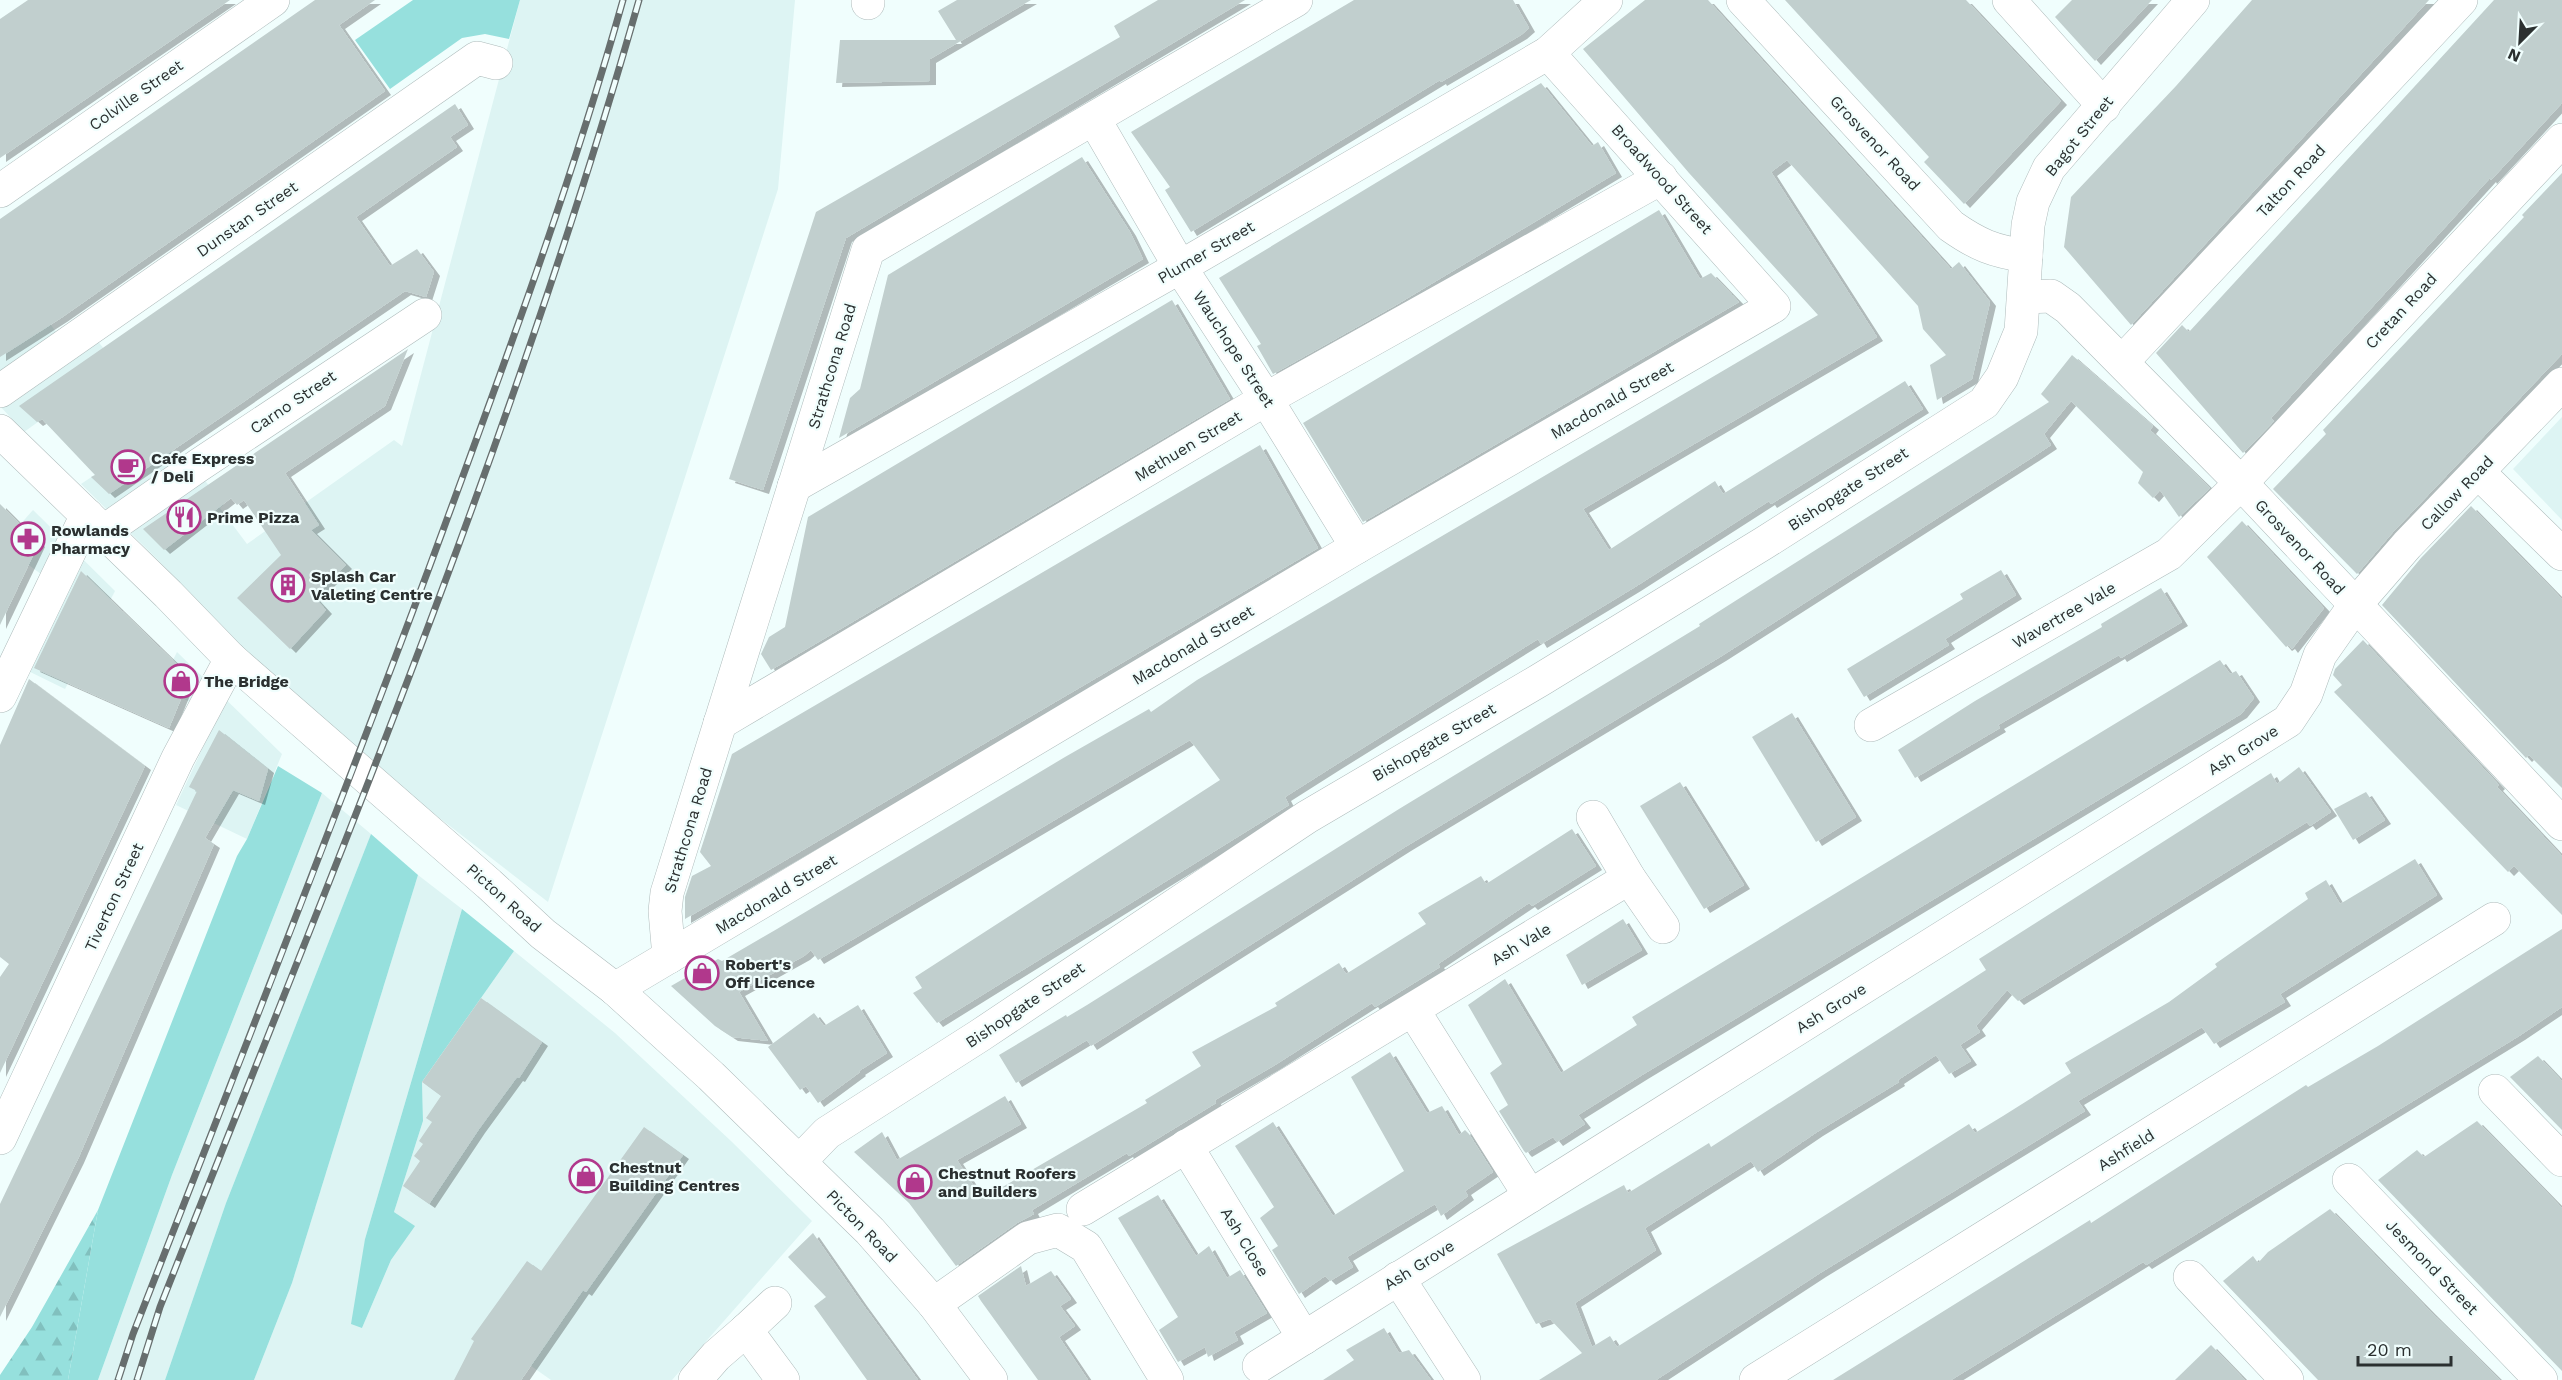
<svg xmlns="http://www.w3.org/2000/svg" width="2562" height="1380" viewBox="0 0 2562 1380" font-family="'Work Sans',sans-serif">
  <defs>
    <pattern id="forest-firs" width="22" height="20" patternUnits="userSpaceOnUse" patternTransform="scale(1.5)"><rect width="22" height="20" fill="#96e0dd"/><path d="M5 1l3.5 6h-7zM16 11l3.5 6h-7z" fill="#81c0be"/></pattern>
    <filter id="shadow"><feDropShadow dx="6" dy="4" stdDeviation="0" flood-color="#0004"/></filter>
  </defs>
  <rect width="100%" height="100%" fill="#f0fefd"/>
  <!-- built -->
  <g fill="#ddf4f3">
    <polygon points="520,0 795,0 778,189 548,902 314,721 157,559 81,484 159,432 177,458 202,477 224,504 220,508 247,544 394,440 402,446"/>
    <polygon points="0,254 56,332 96,339 117,365 24,432 0,406"/>
    <polygon points="2562,417 2562,520 2513,469"/>
    <polygon points="33,510 115,591 65,689 22,668 61,589 2,545"/>
    <polygon points="177,652 282,754 247,839 176,805 214,724 188,701 160,686"/>
    <polygon points="322,793 371,834 226,1203 165,1380 98,1380 172,1175"/>
    <polygon points="418,875 462,909 365,1239 362,1328 391,1260 414,1226 394,1212 423,1121 422,1082 514,951 615,1033 731,1141 812,1221 672,1380 551,1380 524,1361 514,1380 254,1380 292,1283"/>
  </g>
  <!-- grass -->
  <g fill="#96e0dd">
    <polygon points="413,0 520,0 509,39 485,34 462,38 390,89 355,40"/>
    <polygon points="278,766 322,793 172,1175 98,1380 68,1380 98,1210 237,856 247,839"/>
    <polygon points="371,834 418,875 292,1283 254,1380 165,1380 226,1203"/>
    <polygon points="462,909 514,951 422,1082 423,1121 394,1212 415,1226 391,1260 362,1328 351,1324 365,1239"/>
  </g>
  <!-- forest -->
  <polygon fill="url(#forest-firs)" points="98,1210 68,1380 0,1380 0,1375 32,1327"/>
  <!-- building -->
  <g fill="#c1cfce" filter="url(#shadow)">
    <polygon points="28,0 230,0 0,158 0,19"/>
    <polygon points="315,0 375,0 339,25 385,91 61,318 0,357 0,219"/>
    <polygon points="957,0 1031,0 930,59 930,81 836,83 840,40 956,40 938,11"/>
    <polygon points="1158,0 1245,0 846,238 763,490 729,479 816,212 1120,37 1114,26"/>
    <polygon points="1354,0 1513,0 1529,28 1521,35 1441,82 1440,80 1191,232 1165,190 1170,187 1131,132"/>
    <polygon points="1645,0 1708,0 1951,269 1959,262 1990,302 1972,379 1937,400 1930,365 1946,355 1923,329 1918,306 1787,160 1771,172 1877,337 1583,509 1609,550 1715,481 1723,494 1905,381 1923,409 1771,504 1769,501 1635,587 1541,644 1538,639 1337,764 1285,797 1289,805 937,1023 913,993 922,988 915,977 1220,780 1190,740 818,960 811,950 804,956 739,992 768,1041 732,1037 715,1026 671,986 718,959 722,961 777,929 1065,757 1149,709 1151,712 1197,680 1818,315 1689,173 1583,49"/>
    <polygon points="1785,0 1966,0 2061,101 1964,204 1924,162 1929,157"/>
    <polygon points="2072,0 2152,0 2095,61 2055,17"/>
    <polygon points="2252,0 2429,0 2131,325 2064,247 2071,197 2176,86"/>
    <polygon points="2494,0 2562,0 2562,103 2491,180 2490,178 2271,418 2274,421 2243,453 2156,353 2182,325 2189,332"/>
    <polygon points="1541,83 1592,146 1598,142 1616,173 1396,305 1273,374 1257,346 1261,344 1219,278"/>
    <polygon points="455,104 468,125 450,137 457,147 356,217 390,266 417,249 434,272 426,297 405,291 109,494 91,477 95,475 42,419 37,422 19,406"/>
    <polygon points="1082,157 1130,232 1143,259 839,438 850,398 860,389 888,275"/>
    <polygon points="2562,173 2562,354 2393,532 2357,574 2273,489 2326,434 2323,430 2524,217 2522,215"/>
    <polygon points="1659,210 1700,279 1711,273 1739,302 1363,522 1303,423"/>
    <polygon points="1172,300 1230,399 771,670 761,654 769,637 785,627 808,517"/>
    <polygon points="408,349 385,406 285,473 319,525 311,530 346,565 314,597 326,610 290,649 237,598 281,555 244,500 237,505 231,498 164,550 143,529"/>
    <polygon points="2072,355 2153,426 2150,430 2210,488 2179,517 2160,490 2153,498 2138,483 2143,472 2071,401 2044,434 2051,445 2033,457 1720,657 1405,847 1091,1046 1087,1040 1016,1083 999,1055 1066,1015 1067,1017 1087,1005 1399,809 1700,626 1699,624 2049,402 2041,394"/>
    <polygon points="1260,445 1318,548 685,919 685,897 692,876 711,866 700,852 732,754"/>
    <polygon points="0,504 39,543 0,625"/>
    <polygon points="2471,506 2562,599 2562,788 2529,755 2526,758 2382,605 2421,558"/>
    <polygon points="2242,521 2324,608 2292,649 2289,645 2286,647 2207,557"/>
    <polygon points="2001,570 2016,595 1945,639 1949,645 1864,697 1847,669 1963,599 1960,594"/>
    <polygon points="81,571 190,677 169,728 34,668"/>
    <polygon points="2161,588 2182,622 2121,658 2119,655 1998,725 2000,728 1915,778 1898,750 1975,701 2102,627 2101,624"/>
    <polygon points="2363,640 2499,785 2497,787 2562,856 2562,915 2514,866 2508,872 2334,692 2342,685 2333,675 2335,669"/>
    <polygon points="2220,660 2230,674 2236,671 2254,698 2241,714 1642,1075 1578,1115 1585,1124 1557,1142 1553,1137 1526,1153 1524,1151 1499,1111 1508,1105 1490,1073 1502,1064 1468,1005 1505,979 1561,1073 1637,1025 1632,1017"/>
    <polygon points="29,679 145,766 0,1073 0,977 9,964 0,957 0,745"/>
    <polygon points="1792,713 1856,817 1816,842 1752,737"/>
    <polygon points="219,730 268,769 259,801 233,790 205,838 214,844 78,1159 0,1317 0,1204 197,791 189,787"/>
    <polygon points="2299,767 2331,812 2310,826 2307,822 2018,1001 2007,990 1976,1026 1980,1032 1960,1045 1971,1061 1949,1074 1936,1055 1898,1080 1899,1082 1817,1132 1758,1172 1751,1161 1645,1228 1656,1250 1575,1303 1592,1347 1610,1336 1617,1347 1969,1124 1975,1133 2003,1116 2071,1073 2065,1063 2169,1002 2217,967 2215,964 2308,899 2305,893 2326,880 2340,904 2415,859 2437,895 2280,994 2285,1002 2236,1031 2214,1044 2202,1027 2078,1101 2085,1111 1820,1273 1656,1380 1539,1380 1582,1353 1550,1319 1536,1324 1497,1254 1624,1185 1628,1193 1709,1143 1711,1147 1986,970 1979,959 2271,773 2277,784"/>
    <polygon points="1680,782 1744,885 1704,909 1640,806"/>
    <polygon points="2366,792 2385,820 2353,840 2334,809"/>
    <polygon points="1572,829 1596,866 1532,906 1529,903 1438,964 1440,967 1375,1007 1372,1003 1275,1065 1215,1100 1216,1103 1129,1156 1127,1153 1032,1210 1034,1214 1017,1223 956,1266 909,1203 854,1152 882,1132 897,1160 1005,1096 1021,1124 957,1160 982,1199 1147,1103 1145,1100 1201,1066 1192,1052 1277,1006 1275,1003 1339,963 1346,974 1426,924 1418,913 1481,876 1486,884"/>
    <polygon points="1623,919 1642,950 1582,985 1566,955"/>
    <polygon points="2562,929 2562,1007 2519,1036 2146,1265 2143,1262 1951,1380 1833,1380 2090,1220 2091,1223 2306,1085 2308,1087 2378,1046"/>
    <polygon points="481,998 542,1042 519,1078 517,1077 479,1129 429,1204 403,1186 420,1161 414,1156 423,1144 419,1141 432,1122 426,1118 441,1096 422,1082"/>
    <polygon points="858,1005 887,1053 859,1071 860,1072 818,1103 806,1086 800,1090 768,1047 814,1013 824,1026"/>
    <polygon points="1390,1052 1427,1113 1442,1106 1459,1135 1465,1130 1469,1134 1493,1172 1465,1191 1468,1196 1441,1216 1435,1204 1347,1257 1353,1267 1330,1281 1325,1276 1299,1294 1272,1250 1278,1246 1260,1218 1274,1207 1235,1146 1273,1122 1333,1216 1404,1171 1351,1077"/>
    <polygon points="2538,1056 2562,1081 2562,1130 2510,1077"/>
    <polygon points="2477,1121 2562,1208 2562,1371 2378,1180 2417,1150 2424,1157"/>
    <polygon points="644,1127 683,1155 586,1292 583,1290 521,1380 454,1380 474,1341 471,1339 527,1261 541,1271"/>
    <polygon points="1158,1195 1196,1256 1209,1246 1227,1278 1240,1270 1267,1313 1234,1332 1238,1340 1208,1357 1205,1347 1178,1362 1159,1330 1178,1317 1118,1218"/>
    <polygon points="2330,1209 2430,1311 2500,1380 2318,1380 2223,1281 2253,1256 2258,1263 2268,1252"/>
    <polygon points="813,1233 861,1302 918,1380 867,1380 814,1306 826,1297 788,1257"/>
    <polygon points="1021,1266 1026,1286 1051,1271 1071,1299 1060,1306 1075,1326 1059,1337 1088,1380 1038,1380 981,1301 978,1296"/>
    <polygon points="1384,1328 1399,1353 1409,1350 1431,1380 1323,1380 1354,1360 1346,1350"/>
    <polygon points="2211,1345 2245,1380 2175,1380"/>
  </g>
  <g fill="none" stroke-linecap="round" stroke-linejoin="round">
    <defs>
      <g id="minor">
        <path d="M1743,0L1951,226C1978,245 1993,251 2026,256"/>
        <polyline points="2009,0 2104,106"/>
        <polyline points="868,3 868,0"/>
        <polyline points="1094,119 1180,267 1266,399 1357,547"/>
        <polyline points="0,191 273,0"/>
        <polyline points="2024,297 2051,296 2068,308 2241,483 2562,824"/>
        <polyline points="2122,362 2461,0"/>
        <polyline points="0,391 477,58 496,63"/>
        <polyline points="2478,472 2562,554"/>
        <polyline points="794,486 1180,267 1548,53 1606,0"/>
        <polyline points="103,532 199,465 425,315"/>
        <polyline points="0,696 87,515"/>
        <polyline points="720,723 1266,399 1661,178"/>
        <polyline points="1871,725 2169,554 2241,483 2562,140"/>
        <polyline points="1593,817 1629,878 1663,927"/>
        <polyline points="669,957 665,911 667,893 868,250 1296,0"/>
        <polyline points="615,989 1357,547 1774,306 1548,53"/>
        <polyline points="1413,1010 1530,1196"/>
        <polyline points="2495,1091 2562,1160"/>
        <polyline points="0,1138 178,758 231,659"/>
        <polyline points="1186,1146 1304,1338"/>
        <polyline points="799,1162 827,1133 979,1036 1307,817 1540,680 1764,543 1984,403 2002,377 2021,331 2028,225 2033,202 2049,168 2193,0"/>
        <polyline points="2349,1180 2541,1380"/>
        <polyline points="1083,1209 1629,878"/>
        <polyline points="2190,1277 2287,1380"/>
        <polyline points="1398,1278 1464,1380"/>
        <polyline points="934,1304 1028,1238 1058,1230 1086,1247 1167,1380"/>
        <polyline points="746,1330 775,1303"/>
        <polyline points="1259,1366 2288,721 2306,694 2320,655 2355,605 2407,545 2562,384"/>
        <polyline points="695,1380 716,1356 746,1330 783,1380"/>
        <polyline points="1756,1380 2494,919"/>
      </g>
      <polyline id="major" points="0,431 168,594 231,659 489,884 543,934 615,989 711,1076 870,1231 934,1304 991,1380"/>
    </defs>
    <!-- minor casing -->
    <use href="#minor" stroke="#aebbbb" stroke-width="34"/>
    <!-- major casing -->
    <use href="#major" stroke="#aebbbb" stroke-width="34"/>
    <!-- minor -->
    <use href="#minor" stroke="#fff" stroke-width="33"/>
    <!-- major -->
    <use href="#major" stroke="#fff" stroke-width="33"/>
    <defs>
      <g id="rail">
        <path d="M118,1380L133,1334C233,1079 333,824 429,568C498,381 569,192 623,0"/>
        <path d="M137,1380L160,1307C330,876 512,447 639,0"/>
      </g>
    </defs>
    <!-- rail casing -->
    <use href="#rail" stroke="#676e6e" stroke-width="7"/>
    <!-- rail -->
    <use href="#rail" stroke="#f0fefd" stroke-width="4.5" stroke-dasharray="14" stroke-linecap="butt"/>
  </g>
  <!-- icons -->
  <defs>
    <symbol id="cafe-ring" viewBox="-11 -11 22 22"><circle r="9.5" fill="#f0fefd" stroke="#b1388c" stroke-width="1.5"/><path d="M-5.5-4.5H6V0H3Q3 3.5 0 3.5H-2.5Q-5.5 3.5-5.5 0ZM3-3.2v2h1.7v-2ZM-6 4.5H4V6H-6Z" fill="#b1388c"/></symbol>
    <symbol id="restaurant-ring" viewBox="-11 -11 22 22"><circle r="9.5" fill="#f0fefd" stroke="#b1388c" stroke-width="1.5"/><path d="M-5-6h1v4h1v-4h1v4h1v-4h1v5L-1.5 .5V6h-2V.5L-5-1ZM5-6V6H3V1.5H1.5Q1.5-4 5-6Z" fill="#b1388c"/></symbol>
    <symbol id="pharmacy-ring" viewBox="-11 -11 22 22"><circle r="9.5" fill="#f0fefd" stroke="#b1388c" stroke-width="1.5"/><path d="M-2-6h4v4h4v4h-4v4h-4v-4h-4v-4h4Z" fill="#b1388c"/></symbol>
    <symbol id="building-ring" viewBox="-11 -11 22 22"><circle r="9.5" fill="#f0fefd" stroke="#b1388c" stroke-width="1.5"/><path d="M-4-6H4V6H1V3H-1V6H-4ZM-2.5-4.3h1.7v1.8h-1.7ZM.8-4.3h1.7v1.8H.8ZM-2.5-1h1.7V.8h-1.7ZM.8-1h1.7V.8H.8Z" fill="#b1388c"/></symbol>
    <symbol id="shop-ring" viewBox="-11 -11 22 22"><circle r="9.5" fill="#f0fefd" stroke="#b1388c" stroke-width="1.5"/><path d="M-5-2.5h2.3a2.7 3.5 0 0 1 5.4 0H5L5.5 6h-11ZM-1.5-2.5h3a1.5 2.3 0 0 0-3 0Z" fill="#b1388c"/></symbol>
  </defs>
  <g fill-rule="evenodd">
    <use href="#cafe-ring" x="109" y="448" width="38" height="38"/>
    <use href="#restaurant-ring" x="165" y="498" width="38" height="38"/>
    <use href="#pharmacy-ring" x="9" y="520" width="38" height="38"/>
    <use href="#building-ring" x="269" y="566" width="38" height="38"/>
    <use href="#shop-ring" x="162" y="662" width="38" height="38"/>
    <use href="#shop-ring" x="683" y="954" width="38" height="38"/>
    <use href="#shop-ring" x="567" y="1157" width="38" height="38"/>
    <use href="#shop-ring" x="896" y="1163" width="38" height="38"/>
  </g>
  <g text-anchor="middle" dominant-baseline="central" stroke-width="4.5" stroke-linejoin="round" paint-order="stroke">
    <!-- street labels -->
    <g font-size="16" fill="#2b3030" stroke="#f0fefd">
      <text transform="translate(136 95) rotate(-35)">Colville Street</text>
      <text transform="translate(2079 136) rotate(-51)">Bagot Street</text>
      <text transform="translate(1875 143) rotate(47)">Grosvenor Road</text>
      <text transform="translate(1662 179) rotate(48)">Broadwood Street</text>
      <text transform="translate(2291 181) rotate(-47)">Talton Road</text>
      <text transform="translate(247 219) rotate(-35)">Dunstan Street</text>
      <text transform="translate(1206 252) rotate(-30)">Plumer Street</text>
      <text transform="translate(2401 311) rotate(-47)">Cretan Road</text>
      <text transform="translate(1234 349) rotate(57)">Wauchope Street</text>
      <text transform="translate(832 366) rotate(-73)">Strathcona Road</text>
      <text transform="translate(1612 400) rotate(-30)">Macdonald Street</text>
      <text transform="translate(293 402) rotate(-34)">Carno Street</text>
      <text transform="translate(1188 446) rotate(-31)">Methuen Street</text>
      <text transform="translate(1848 489) rotate(-33)">Bishopgate Street</text>
      <text transform="translate(2457 493) rotate(-46)">Callow Road</text>
      <text transform="translate(2300 547) rotate(47)">Grosvenor Road</text>
      <text transform="translate(2064 615) rotate(-30)">Wavertree Vale</text>
      <text transform="translate(1193 645) rotate(-31)">Macdonald Street</text>
      <text transform="translate(1434 742) rotate(-30)">Bishopgate Street</text>
      <text transform="translate(2243 750) rotate(-32)">Ash Grove</text>
      <text transform="translate(688 830) rotate(-73)">Strathcona Road</text>
      <text transform="translate(776 894) rotate(-31)">Macdonald Street</text>
      <text transform="translate(114 897) rotate(-65)">Tiverton Street</text>
      <text transform="translate(504 898) rotate(42)">Picton Road</text>
      <text transform="translate(1521 944) rotate(-31)">Ash Vale</text>
      <text transform="translate(1025 1005) rotate(-34)">Bishopgate Street</text>
      <text transform="translate(1831 1008) rotate(-32)">Ash Grove</text>
      <text transform="translate(2126 1150) rotate(-32)">Ashfield</text>
      <text transform="translate(862 1226) rotate(46)">Picton Road</text>
      <text transform="translate(1245 1242) rotate(59)">Ash Close</text>
      <text transform="translate(1419 1265) rotate(-32)">Ash Grove</text>
      <text transform="translate(2432 1267) rotate(46)">Jesmond Street</text>
    </g>
    <!-- poi labels -->
    <g font-size="16" font-weight="bold" fill="#2b3030" stroke="#f0fefd" text-anchor="start">
      <text x="151" y="458">Cafe Express<tspan x="151" dy="18">/ Deli</tspan></text>
      <text x="207" y="517">Prime Pizza</text>
      <text x="51" y="530">Rowlands<tspan x="51" dy="18">Pharmacy</tspan></text>
      <text x="311" y="576">Splash Car<tspan x="311" dy="18">Valeting Centre</tspan></text>
      <text x="204" y="681">The Bridge</text>
      <text x="725" y="964">Robert's<tspan x="725" dy="18">Off Licence</tspan></text>
      <text x="609" y="1167">Chestnut<tspan x="609" dy="18">Building Centres</tspan></text>
      <text x="938" y="1173">Chestnut Roofers<tspan x="938" dy="18">and Builders</tspan></text>
    </g>
  </g>
  <!-- north arrow -->
  <g transform="translate(2520 42) rotate(204)" stroke="#f0fefd" stroke-width="4.5" paint-order="stroke">
  <path d="M0-4.5L10 22L0 15L-10 22Z" fill="#2b3030"/>
  <text y="-9" font-size="16" font-weight="bold" text-anchor="middle" fill="#2b3030">N</text>
  </g>
  <!-- scale -->
  <path d="M2358 1356v9h93v-9" fill="none" stroke="#2b3030" stroke-width="3"/>
  <text x="2367" y="1356" font-size="18" fill="#2b3030" stroke="#f0fefd" stroke-width="4.5" paint-order="stroke">20 m</text>
</svg>
